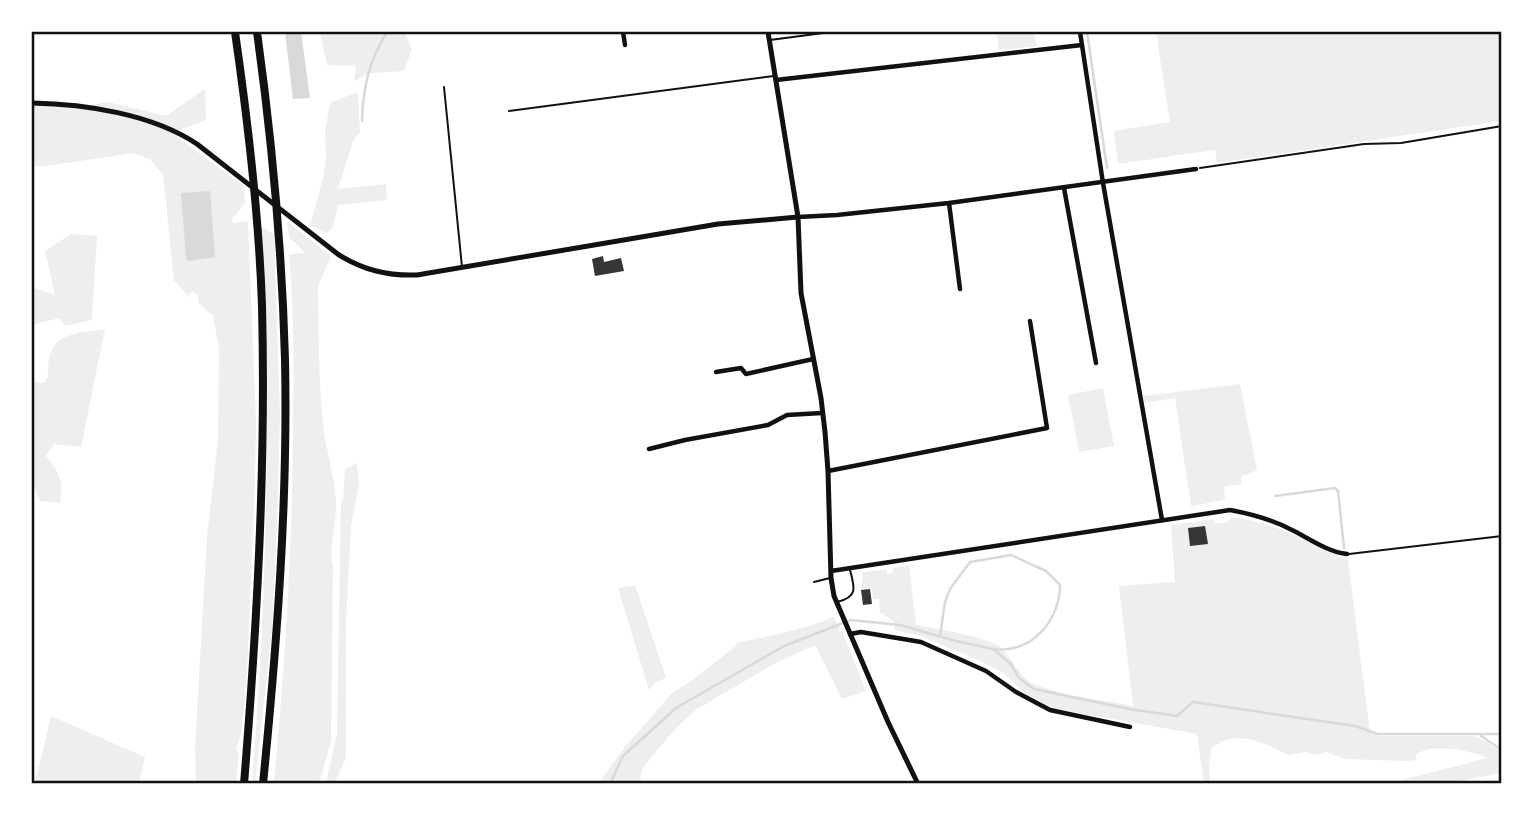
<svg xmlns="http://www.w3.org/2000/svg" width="1533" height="815" viewBox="0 0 1533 815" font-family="Bitter,serif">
  <rect width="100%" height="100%" fill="#fff"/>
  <!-- green -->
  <g fill="#eee">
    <polygon points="320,32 404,32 412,49 404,71 371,73 354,81 356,66 327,65"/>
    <polygon points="996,32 1034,32 1037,46 999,50"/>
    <polygon points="1156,32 1501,32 1501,121 1217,163 1215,150 1118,164 1114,131 1170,122"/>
    <polygon points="205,89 206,120 172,133 244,186 245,203 232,219 233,223 248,221 256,421 255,482 247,674 241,734 236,748 239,753 236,783 196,783 195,747 207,537 218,439 219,349 213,316 198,302 198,295 191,292 185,299 187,295 174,280 163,174 150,159 133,153 47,166 32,166 32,100 90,105 108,102 166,116"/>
    <polygon points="358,92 360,132 353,141 338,189 386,184 387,200 338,205 333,227 327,233 310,226 323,178 326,157 325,132 330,103"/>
    <path d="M287,221L331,256C330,260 320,280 318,287C319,332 318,377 323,422C325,449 335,475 336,502C337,521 328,550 333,566L331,742L319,783H274C285,662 293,541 293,418C294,363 294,309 289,254L305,253L289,237Z"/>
    <path d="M262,227L274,234L280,416L277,527L272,629L255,783L252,784C267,598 271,413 262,227Z"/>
    <polygon points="71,234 97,236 92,320 65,326 59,318 32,325 32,287 55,295 45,251"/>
    <path d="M105,329L81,447L54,444L46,456C60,474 64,480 60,503L40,501L32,481V381L43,383L48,377C47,333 68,335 105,329Z"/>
    <polygon points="1240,384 1257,470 1241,477 1242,484 1224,487 1225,500 1191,506 1175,398 1144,403 1143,396"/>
    <polygon points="1103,388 1114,446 1079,452 1068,395"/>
    <polygon points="357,463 359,485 351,526 346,621 346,757 335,783 326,783 337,733 341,501 343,501 345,469"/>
    <path d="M1231,517C1272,521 1311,543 1348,560L1370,733L1380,736H1473L1487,742L1501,752V773L1449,783H1390L1487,758C1472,750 1429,743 1416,755V760L1407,761L1345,759L1326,752L1315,755L1307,752L1288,755C1265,743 1235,728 1212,748L1209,764L1210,783H1204L1197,734L1051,708L1025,693L1002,672L980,661L921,636L895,630L893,621L880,612L879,599H873L872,588L861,589L863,576L860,573L887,569V574L893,573V568L909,565L916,625C934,628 987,637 1000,647C1012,657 1019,677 1032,683C1063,697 1100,699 1133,706L1119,586L1175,582L1171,525L1214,519L1215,524L1229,522Z"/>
    <polygon points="635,585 666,678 656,682 649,690 618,588"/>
    <path d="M833,617L840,628L838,632L842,631L866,691L842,699L815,645L772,665L697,709L677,727L644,766L640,777L642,783H599L624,748L672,693L691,681L736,646V643C770,635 801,631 833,617Z"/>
    <polygon points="51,716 145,757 139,783 35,783"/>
  </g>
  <!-- water -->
  <g fill="#d9d9d9">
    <polygon points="285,32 301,32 310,98 293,99"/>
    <polygon points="210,191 215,257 188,261 186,259 181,193"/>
  </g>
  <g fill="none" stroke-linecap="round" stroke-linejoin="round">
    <!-- stream -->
    <g stroke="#d9d9d9" stroke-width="2.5">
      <polyline points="1087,32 1107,168"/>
      <polyline points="1501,32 1502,42"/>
      <path d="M362,121C363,87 369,61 387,32"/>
      <polyline points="1275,496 1335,488 1338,491 1344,548"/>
      <path d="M940,636L945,602L950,589L970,562L1011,555L1046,571L1060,585C1060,621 1031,654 993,649"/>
      <polyline points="1481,736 1502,750"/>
      <polyline points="610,784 623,756 676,708 784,646 851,620 900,625 956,641 993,649 1010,663 1019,678 1034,689 1129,709 1177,716 1193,702 1355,726 1378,734 1502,734"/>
    </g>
  </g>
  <!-- building -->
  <g fill="#353535">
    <polygon points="603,256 604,262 621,258 624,271 595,276 592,259"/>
    <polygon points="1205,526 1208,544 1190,546 1188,528"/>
    <polygon points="870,589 872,604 863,605 861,590"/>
  </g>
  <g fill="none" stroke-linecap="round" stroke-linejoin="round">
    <!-- path -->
    <polyline stroke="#111" stroke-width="2" points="1200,168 1364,144 1401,143 1502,126"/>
    <!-- service -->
    <g stroke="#111" stroke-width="2">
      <polyline points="770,40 831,32"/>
      <polyline points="444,87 462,267"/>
      <polyline points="509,111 774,76"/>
      <polyline points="1349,554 1502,536"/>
      <polyline points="814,582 830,578"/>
      <path d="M837,602C858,597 855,588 850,570"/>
    </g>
    <!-- minor -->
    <g stroke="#111" stroke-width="4.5">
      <polyline points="623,32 625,45"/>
      <polyline points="1080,32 1103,183 1162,520"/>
      <polyline points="776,80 1082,45"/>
      <polyline points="1064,188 1096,363"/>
      <polyline points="949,203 960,289"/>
      <polyline points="798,217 837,215 949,203 1196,169"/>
      <polyline points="716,372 741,368 746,374 813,359"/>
      <polyline points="649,449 685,440 768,425 787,415 822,413"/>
      <polyline points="828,471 1047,428 1030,321"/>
      <path d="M831,571L1230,510C1252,514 1273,520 1292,530C1310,539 1328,552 1347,554"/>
      <polyline points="850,634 861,632 921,642 986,671 1016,692 1050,710 1130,727"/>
    </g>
    <!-- tertiary -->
    <g stroke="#111" stroke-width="5">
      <polyline points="768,32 798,217 801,293 821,398 825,432 828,471 831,578 834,596 888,722 918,784"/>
      <path d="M32,103C85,104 152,114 197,144L339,255C364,270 387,276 417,275L718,224L798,217"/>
    </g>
    <!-- motorway -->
    <g stroke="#111" stroke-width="8">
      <path d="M235,32C248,122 259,214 262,306C266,466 257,625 244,784"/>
      <path d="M257,32C272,140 282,250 285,359C288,501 277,643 263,784"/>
    </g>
  </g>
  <!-- border -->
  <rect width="1533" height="815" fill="none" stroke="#ffffff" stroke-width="66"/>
  <rect x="33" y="33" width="1467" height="749" fill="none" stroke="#111" stroke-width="2.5"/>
</svg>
